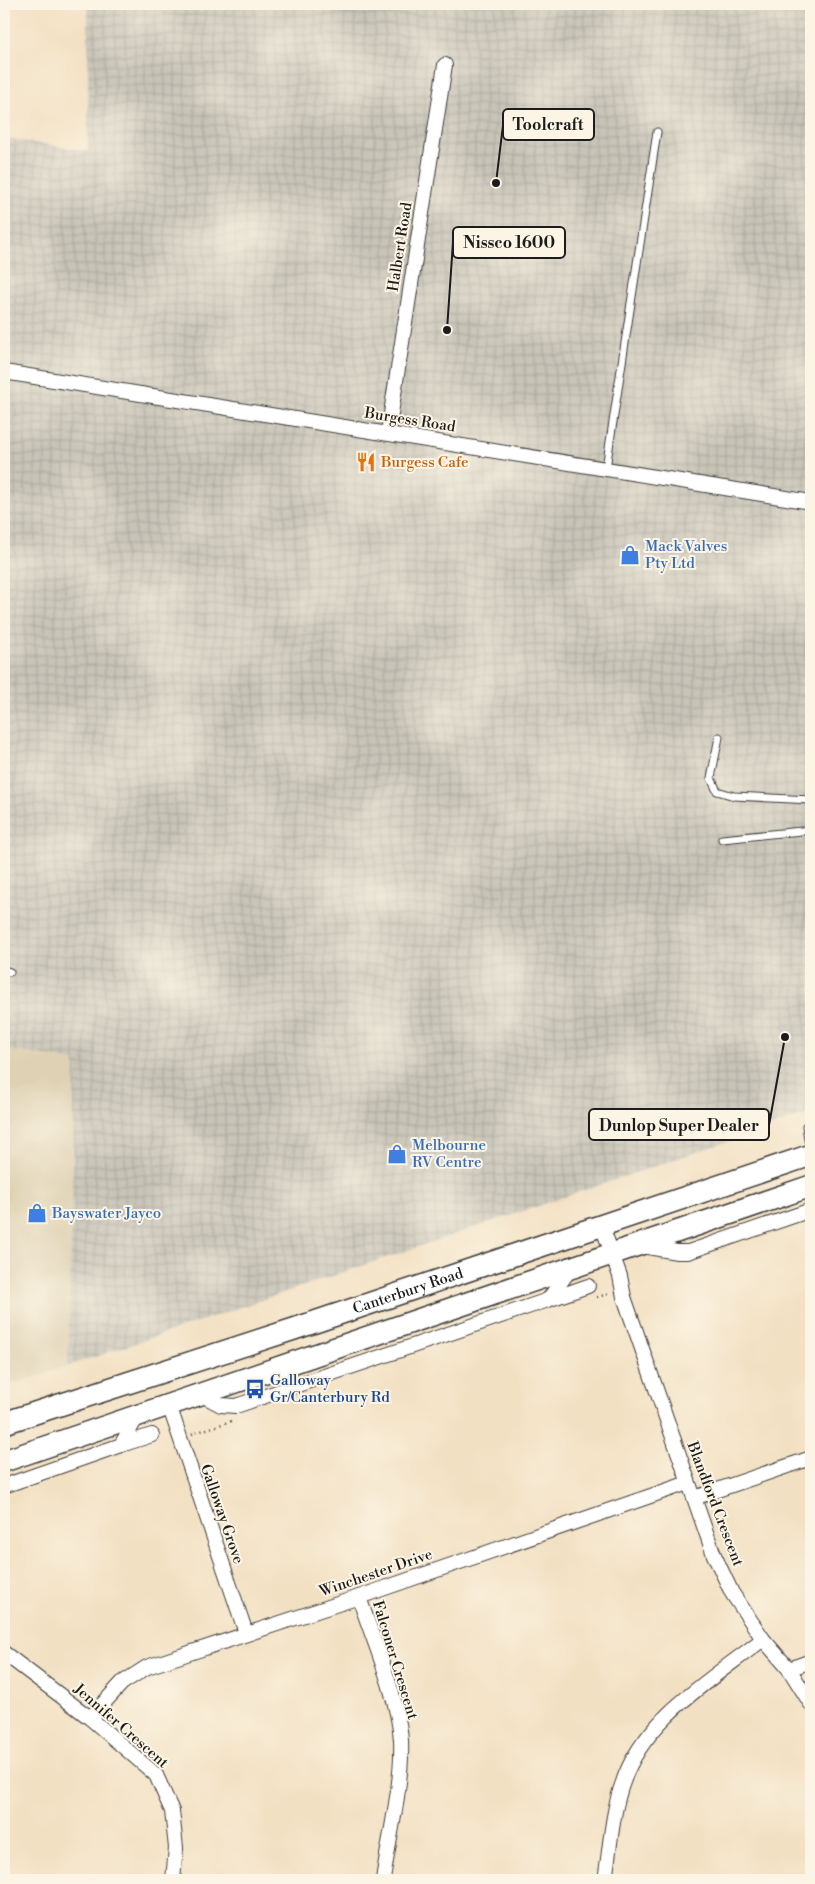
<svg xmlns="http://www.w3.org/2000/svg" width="815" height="1884" viewBox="0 0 815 1884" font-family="'Libre Bodoni',serif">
  <defs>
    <pattern id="industrial-grid" width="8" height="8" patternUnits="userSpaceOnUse" patternTransform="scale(1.25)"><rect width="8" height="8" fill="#c8c4b8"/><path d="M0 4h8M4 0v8" fill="none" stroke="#aba89e"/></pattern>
  </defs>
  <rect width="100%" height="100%" fill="#fcf5e5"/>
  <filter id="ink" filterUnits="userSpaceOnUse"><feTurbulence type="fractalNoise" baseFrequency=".02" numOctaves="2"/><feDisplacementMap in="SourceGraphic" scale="10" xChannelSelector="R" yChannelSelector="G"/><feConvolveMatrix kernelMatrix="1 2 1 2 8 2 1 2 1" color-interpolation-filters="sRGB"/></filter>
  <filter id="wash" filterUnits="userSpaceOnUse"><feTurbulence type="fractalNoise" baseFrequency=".0096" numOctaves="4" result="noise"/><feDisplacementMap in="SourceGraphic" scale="20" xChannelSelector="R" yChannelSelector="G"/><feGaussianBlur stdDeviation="1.12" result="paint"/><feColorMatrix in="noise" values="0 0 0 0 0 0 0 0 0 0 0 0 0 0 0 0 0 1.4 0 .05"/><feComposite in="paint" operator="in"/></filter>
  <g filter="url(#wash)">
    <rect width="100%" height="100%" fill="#f2e0c2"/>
    <!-- built -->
    <polygon fill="#dfd2b4" points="4,1049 75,1060 68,1366 4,1387"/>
    <!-- industrial -->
    <polygon fill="url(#industrial-grid)" points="88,4 811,4 811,1113 68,1366 75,1061 4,1049 4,138 88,151"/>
  </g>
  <g filter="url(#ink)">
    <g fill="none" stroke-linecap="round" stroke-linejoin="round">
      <defs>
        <g id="service">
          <polyline points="606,468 657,132"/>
          <polyline points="719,737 711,778 717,791 734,796 811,800"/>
          <polyline points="722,839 811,830"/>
          <polyline points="4,970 10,972"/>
          <polyline points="810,1152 806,1126 811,1124"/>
        </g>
        <g id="minor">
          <polyline points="4,372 811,502"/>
          <polyline points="388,433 445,65"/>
          <polyline points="602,1226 620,1276 624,1297 714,1555 732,1593 763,1639 789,1669 811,1704"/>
          <polyline points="642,1246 677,1252 688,1252 811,1210"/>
          <polyline points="548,1300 588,1286"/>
          <polyline points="200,1394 221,1405 236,1406 548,1300 571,1268"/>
          <polyline points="169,1405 246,1633"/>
          <polyline points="121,1445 152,1435"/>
          <polyline points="4,1486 121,1445 138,1415"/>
          <polyline points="694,1498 811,1458"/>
          <path d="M359,1597C373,1640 398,1696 401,1740C403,1783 389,1837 383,1880"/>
          <polyline points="4,1653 90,1718 156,1775 172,1811 176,1848 173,1880"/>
          <polyline points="789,1669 811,1661"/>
          <polyline points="90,1718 122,1683 147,1667 359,1597 688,1483"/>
          <path d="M605,1880C610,1849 612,1811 623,1782C644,1718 713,1679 763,1639"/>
        </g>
        <g id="primary">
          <path id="s1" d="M4,1423L294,1329L811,1155"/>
          <polyline points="4,1461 811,1186"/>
        </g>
      </defs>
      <!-- service casing -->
      <use href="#service" stroke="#3c3935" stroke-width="9"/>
      <!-- minor casing -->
      <use href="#minor" stroke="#3c3935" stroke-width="16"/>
      <!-- primary casing -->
      <use href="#primary" stroke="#3c3935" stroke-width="24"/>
      <!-- path -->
      <g stroke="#3c3935" stroke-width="2.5" stroke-dasharray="1 4" stroke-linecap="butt">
        <polyline points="597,1297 608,1294"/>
        <polyline points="192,1434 234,1420"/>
      </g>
      <!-- service -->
      <use href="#service" stroke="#fff" stroke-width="7"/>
      <!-- minor -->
      <use href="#minor" stroke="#fff" stroke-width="14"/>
      <!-- primary -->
      <use href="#primary" stroke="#fff" stroke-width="21"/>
    </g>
  </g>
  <!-- icons -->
  <defs>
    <symbol id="restaurant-bare" viewBox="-9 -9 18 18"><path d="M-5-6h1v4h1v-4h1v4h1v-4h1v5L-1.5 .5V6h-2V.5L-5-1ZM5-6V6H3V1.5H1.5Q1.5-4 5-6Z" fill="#e8710a" stroke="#fcf5e5" stroke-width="2.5" paint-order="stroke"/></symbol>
    <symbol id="shop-bare" viewBox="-9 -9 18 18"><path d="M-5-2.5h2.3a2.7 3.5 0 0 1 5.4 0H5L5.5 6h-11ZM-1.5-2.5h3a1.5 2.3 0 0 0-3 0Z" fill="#3f7fe0" stroke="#fcf5e5" stroke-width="2.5" paint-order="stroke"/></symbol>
    <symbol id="bus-bare" viewBox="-9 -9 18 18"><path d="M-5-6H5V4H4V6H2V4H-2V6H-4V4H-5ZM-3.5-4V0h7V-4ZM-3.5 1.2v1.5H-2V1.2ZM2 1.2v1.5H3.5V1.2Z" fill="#1a4fb4" stroke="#fcf5e5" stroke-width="2.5" paint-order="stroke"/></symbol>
  </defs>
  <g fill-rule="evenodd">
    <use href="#restaurant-bare" x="352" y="448" width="28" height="28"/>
    <use href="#shop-bare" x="616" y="541" width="28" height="28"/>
    <use href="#shop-bare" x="383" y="1140" width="28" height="28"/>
    <use href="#shop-bare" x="23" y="1199" width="28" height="28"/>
    <use href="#bus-bare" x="241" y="1375" width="28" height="28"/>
  </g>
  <g text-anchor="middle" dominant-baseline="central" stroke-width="4" stroke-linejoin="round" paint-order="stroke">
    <!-- street labels -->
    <g font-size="15" fill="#1c1c1c" stroke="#fcf5e5">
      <text transform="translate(400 247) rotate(-81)">Halbert Road</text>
      <text transform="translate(410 420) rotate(9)">Burgess Road</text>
      <text stroke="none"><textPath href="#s1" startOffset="425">Canterbury Road</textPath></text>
      <text transform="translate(715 1504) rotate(69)">Blandford Crescent</text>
      <text transform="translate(222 1514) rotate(71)">Galloway Grove</text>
      <text transform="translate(376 1573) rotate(-19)">Winchester Drive</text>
      <text transform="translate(395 1660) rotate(73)">Falconer Crescent</text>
      <text transform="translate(121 1726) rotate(41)">Jennifer Crescent</text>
    </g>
    <!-- food labels -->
    <g font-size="15" fill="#c56008" stroke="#fcf5e5" text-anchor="start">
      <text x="381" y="462">Burgess Cafe</text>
    </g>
    <!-- shop labels -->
    <g font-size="15" fill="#366cbe" stroke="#fcf5e5" text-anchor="start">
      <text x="645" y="546">Mack Valves<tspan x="645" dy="17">Pty Ltd</tspan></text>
      <text x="412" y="1145">Melbourne<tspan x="412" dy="17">RV Centre</tspan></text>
      <text x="52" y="1213">Bayswater Jayco</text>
    </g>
    <!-- transit labels -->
    <g font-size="15" fill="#164399" stroke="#fcf5e5" text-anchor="start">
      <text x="270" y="1380">Galloway<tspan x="270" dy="17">Gr/Canterbury Rd</tspan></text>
    </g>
  </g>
  <!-- callouts -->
  <path fill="none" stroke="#1c1c1c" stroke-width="2" d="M496 183L503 125M447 330L453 242M785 1037L769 1125"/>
  <g fill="#1c1c1c" stroke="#fcf5e5" stroke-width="2">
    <circle cx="496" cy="183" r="5"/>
    <circle cx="447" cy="330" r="5"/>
    <circle cx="785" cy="1037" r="5"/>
  </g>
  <g fill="#fcf5e5" stroke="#1c1c1c" stroke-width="2">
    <rect x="503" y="109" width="91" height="31" rx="5"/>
    <rect x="453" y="227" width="112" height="31" rx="5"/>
    <rect x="589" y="1109" width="180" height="31" rx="5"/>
  </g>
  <g font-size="16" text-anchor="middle" font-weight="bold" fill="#1c1c1c">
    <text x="548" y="130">Toolcraft</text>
    <text x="509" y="248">Nissco 1600</text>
    <text x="679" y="1131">Dunlop Super Dealer</text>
  </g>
  <!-- margin -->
  <rect width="815" height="1884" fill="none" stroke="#fcf5e5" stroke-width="20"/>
</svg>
